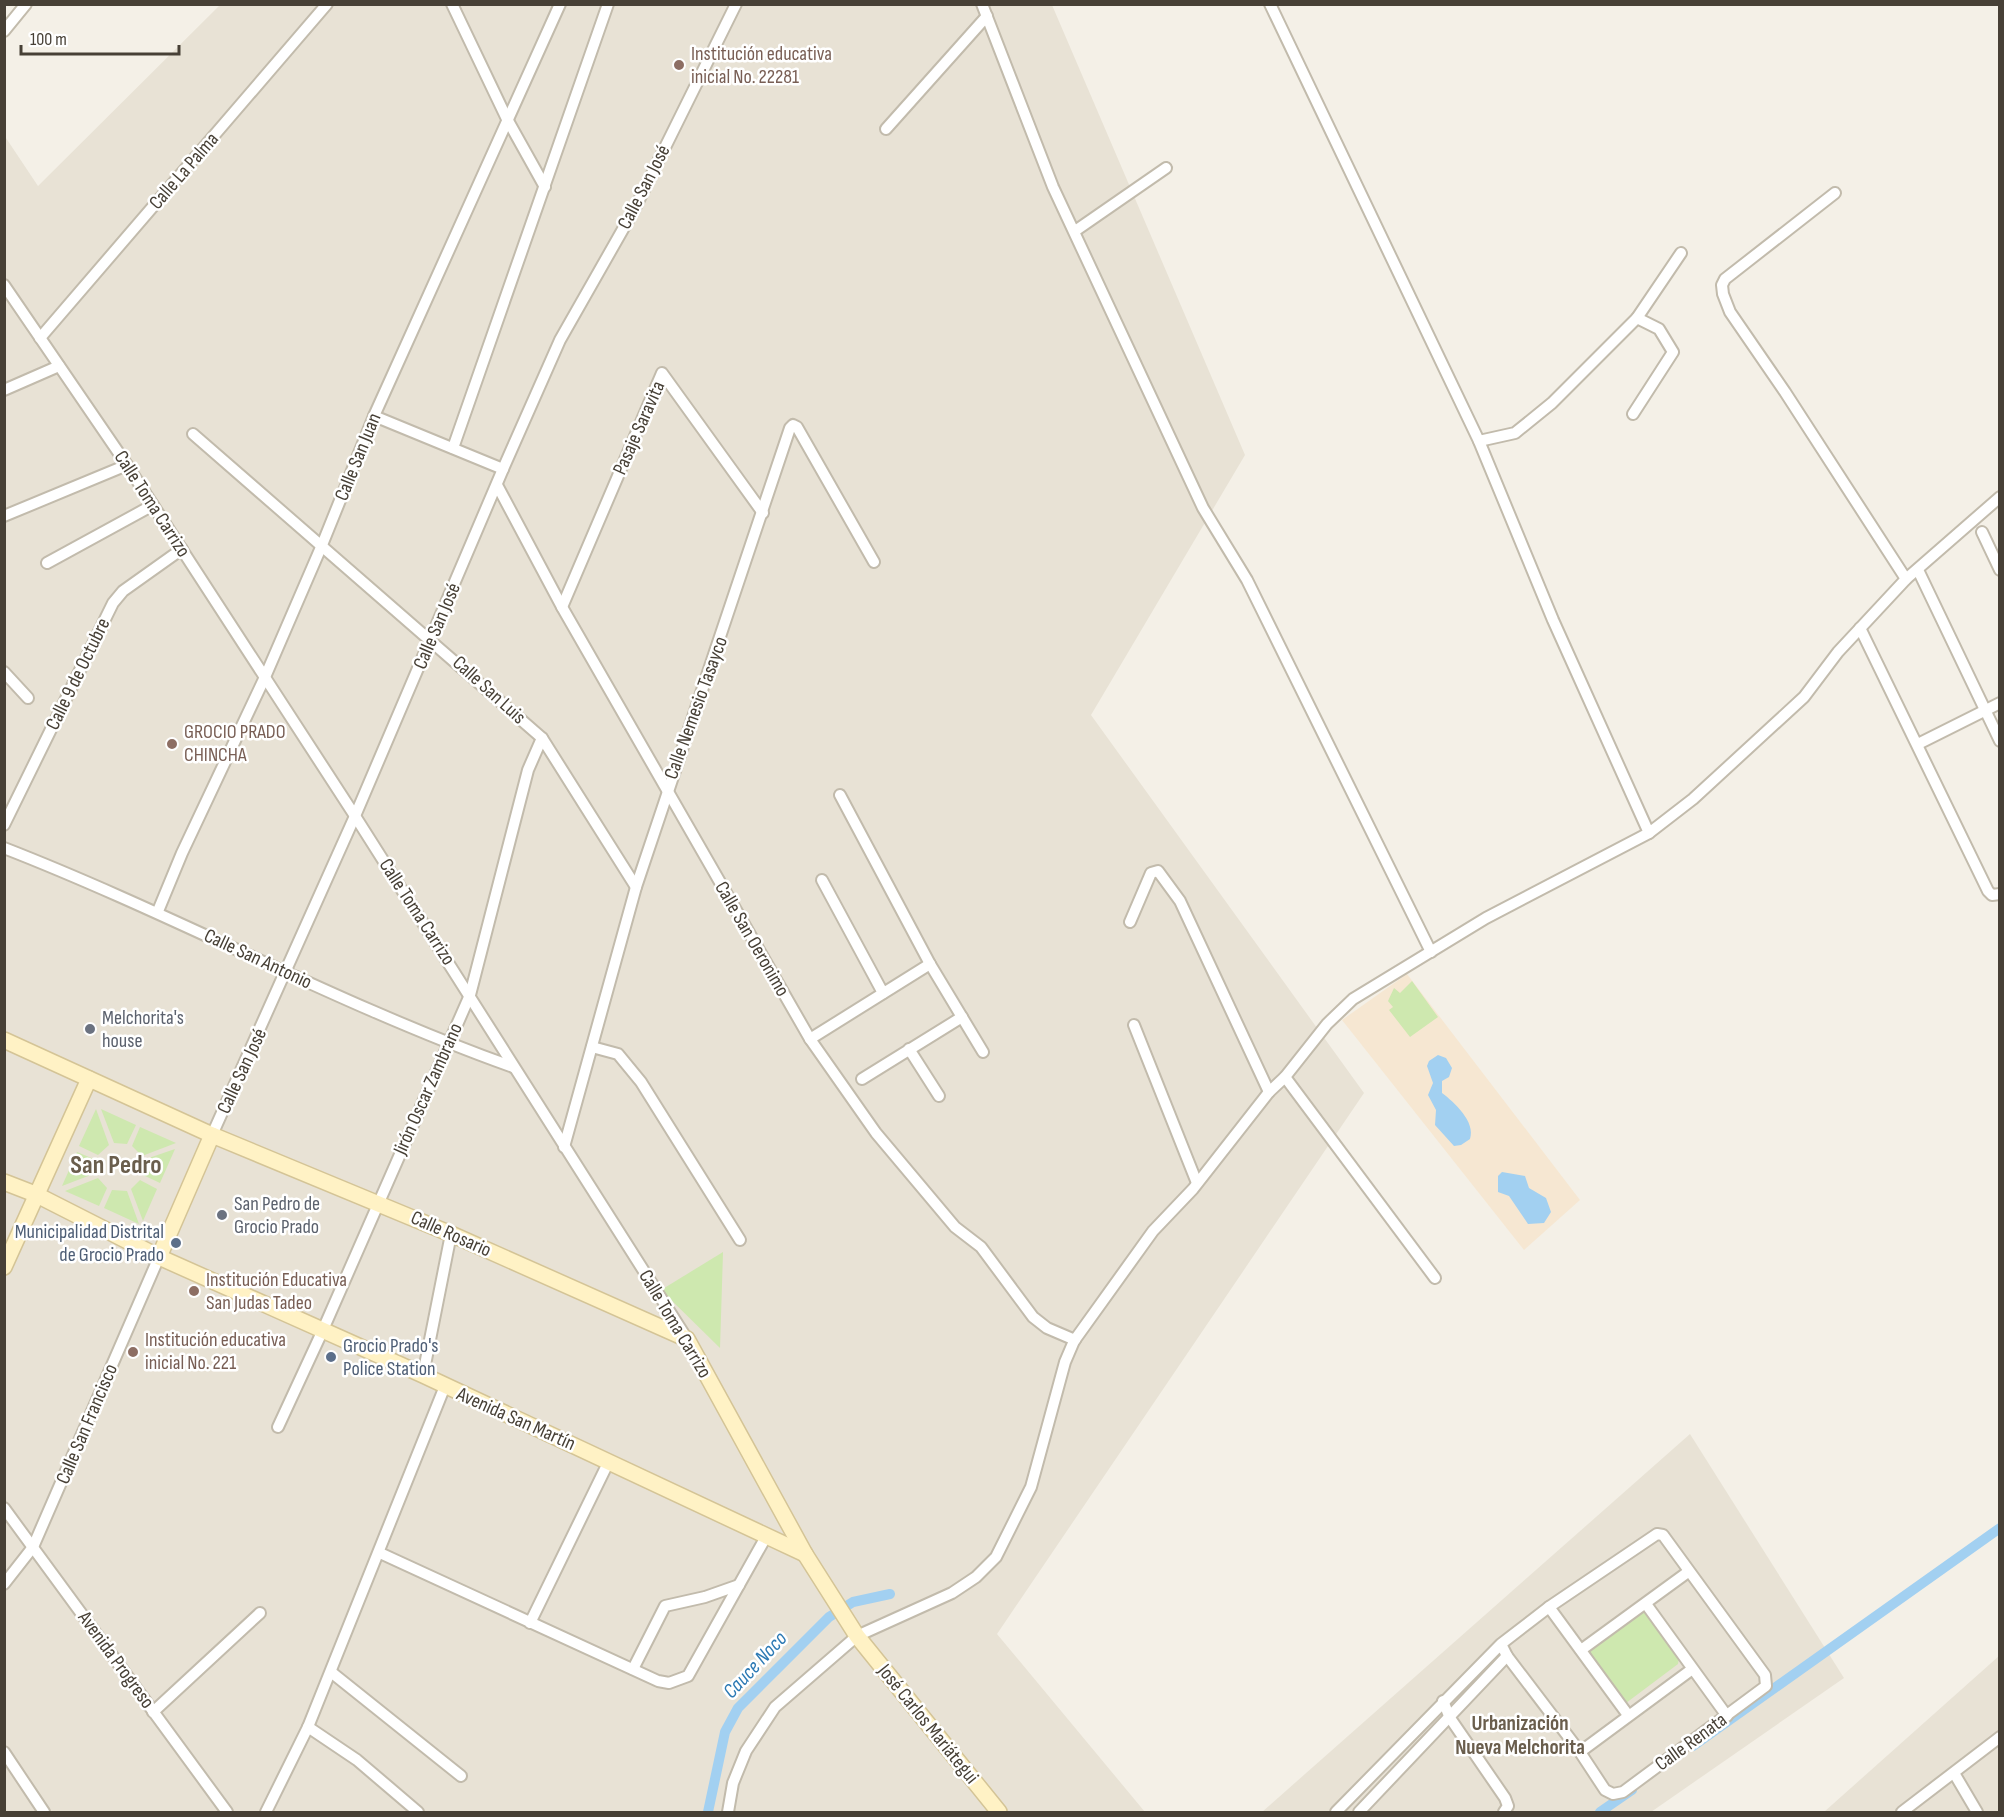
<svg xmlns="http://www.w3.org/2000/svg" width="2004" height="1817" viewBox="0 0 2004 1817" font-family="'Sofia Sans Condensed',sans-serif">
  <rect width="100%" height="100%" fill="#f4f0e7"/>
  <!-- residential -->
  <g fill="#e8e2d5">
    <polygon points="220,5 1052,5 1245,455 1091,715 1364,1093 997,1634 1145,1812 5,1812 4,135 38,186"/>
    <polygon points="1690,1434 1844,1678 1651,1812 1262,1812"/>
    <polygon points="1999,1656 1999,1812 1824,1812"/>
  </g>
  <!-- commercial -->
  <polygon fill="#f6e7d2" points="1407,974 1580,1200 1524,1250 1342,1020"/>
  <!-- green -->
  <g fill="#cee8af">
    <polygon points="1412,981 1438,1017 1410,1037 1389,1010 1393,1007 1388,1001 1394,988 1400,993"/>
    <polygon points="96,1109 109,1145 98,1155 79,1146"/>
    <polygon points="101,1109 136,1125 127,1144 114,1143"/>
    <polygon points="140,1127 176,1143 142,1156 132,1146"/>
    <polygon points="175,1149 160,1183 143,1175 143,1160"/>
    <polygon points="77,1152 96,1160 96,1173 62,1186"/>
    <polygon points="98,1178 107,1188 99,1206 65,1191"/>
    <polygon points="140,1180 157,1189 143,1221 131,1189"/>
    <polygon points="112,1190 127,1191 139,1224 104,1208"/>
    <polygon points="723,1252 720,1348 661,1290"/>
    <polygon points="1639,1606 1679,1658 1678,1664 1626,1703 1621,1703 1581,1644"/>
  </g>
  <!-- water -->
  <g fill="#a2d0f1">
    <path d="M1438,1055L1446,1058L1452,1068L1449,1077L1442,1081V1093C1454,1102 1476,1122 1470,1139L1461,1145L1454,1146L1435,1125L1436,1110L1428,1095L1433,1083L1427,1066L1429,1061Z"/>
    <polygon points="1502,1172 1525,1176 1529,1188 1546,1198 1551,1212 1544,1223 1528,1224 1509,1196 1498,1192 1498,1176"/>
  </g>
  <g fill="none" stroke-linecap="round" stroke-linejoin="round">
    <!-- canal -->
    <g stroke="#a2d0f1" stroke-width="10">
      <polyline points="1693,1746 2000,1528"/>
      <polyline points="708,1812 725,1732 738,1708 829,1617 853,1602 890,1594"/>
      <polyline points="1600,1812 1632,1790"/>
    </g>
    <defs>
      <g id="street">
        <polyline points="452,4 507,119 545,187"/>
        <polyline points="982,4 1053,187 1203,508 1247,580 1431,952"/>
        <polyline points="1270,4 1479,441 1553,620 1649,833"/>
        <polyline points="4,31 26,4"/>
        <polyline points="886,129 987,16"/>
        <polyline points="1835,193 1725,279 1722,285 1723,294 1730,312 1785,392 1906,579"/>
        <polyline points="1075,231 1166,168"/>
        <polyline points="4,285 127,465 355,816 687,1339"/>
        <polyline points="1637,318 1681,253"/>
        <polyline points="40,338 327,4"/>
        <polyline points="4,390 59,366"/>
        <polyline points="374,416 503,469"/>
        <polyline points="193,434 542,738 636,887"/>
        <polyline points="1479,441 1515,433 1552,403 1637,318 1659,329 1673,352 1633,414"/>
        <polyline points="453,448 608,4"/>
        <polyline points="497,485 562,607 810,1039 876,1133 955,1227 981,1247 1033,1317 1047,1328 1075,1340"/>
        <polyline points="4,516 127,465"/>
        <polyline points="1982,532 2000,570"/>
        <polyline points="47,563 153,505"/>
        <polyline points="1918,570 2000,741"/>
        <polyline points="562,607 662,373 763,513"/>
        <polyline points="1860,628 1988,891 1992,895 2000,894"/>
        <polyline points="4,672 28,698"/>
        <polyline points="1918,744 2000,703"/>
        <polyline points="840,795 930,964 983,1052"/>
        <polyline points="4,825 113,603 123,591 182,549"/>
        <path d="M4,848C176,915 339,1005 513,1067"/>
        <polyline points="822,880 883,993"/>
        <polyline points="158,911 182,853 265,677 322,545 374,416 560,4"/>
        <polyline points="1130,922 1151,873 1158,871 1180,901 1269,1092"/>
        <polyline points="1134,1025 1197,1183"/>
        <polyline points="810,1039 930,964"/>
        <polyline points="592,1047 618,1054 641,1082 740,1240"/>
        <polyline points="909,1049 939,1096"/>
        <polyline points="1285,1077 1435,1278"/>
        <polyline points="862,1079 962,1017"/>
        <polyline points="212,1135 355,816 503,469 560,340 635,208 736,4"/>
        <polyline points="564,1147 636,887 790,428 793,425 797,427 874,562"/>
        <polyline points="423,1375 451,1234"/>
        <polyline points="278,1427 322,1332 470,995 528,770 542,738"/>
        <polyline points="4,1508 227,1812"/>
        <polyline points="380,1553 658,1681 669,1683 688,1676 767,1535"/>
        <polyline points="4,1584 33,1547 159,1257"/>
        <polyline points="1646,1604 1727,1716"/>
        <polyline points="1549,1607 1628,1715"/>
        <polyline points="530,1623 609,1461"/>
        <polyline points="1581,1650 1688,1572"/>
        <polyline points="633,1669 665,1606 705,1597 739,1585"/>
        <polyline points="331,1672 461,1776"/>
        <polyline points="1443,1701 1450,1718 1505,1798 1508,1806 1504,1812"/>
        <polyline points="153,1712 260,1613"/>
        <polyline points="308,1727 357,1760 418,1812"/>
        <polyline points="4,1752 44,1812"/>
        <polyline points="1580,1752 1691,1670"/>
        <polyline points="1954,1773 1977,1812"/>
        <polyline points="266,1812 308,1727 445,1386"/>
        <polyline points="728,1812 733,1783 746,1751 775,1707 857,1636 952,1593 976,1577 996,1557 1031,1487 1065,1362 1074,1341 1153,1231 1193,1189 1269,1092 1285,1077 1327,1024 1353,999 1486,918 1649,833 1693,799 1804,697 1838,652 1906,579 2000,497"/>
        <polyline points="1336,1812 1501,1644 1549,1607 1657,1534 1663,1535 1765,1675 1766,1686 1623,1792 1613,1794 1605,1790 1580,1752 1507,1656 1501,1644"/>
        <polyline points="1359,1812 1507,1656"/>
        <polyline points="1902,1812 2000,1737"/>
      </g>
      <g id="secondary">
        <polyline points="4,1040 212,1135 451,1234 687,1339 805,1554 857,1636 999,1812"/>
        <polyline points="4,1182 35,1194 159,1257 423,1375 805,1554"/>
        <polyline points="159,1257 212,1135"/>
        <polyline points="4,1267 89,1079"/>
      </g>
    </defs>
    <!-- street casing -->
    <use href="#street" stroke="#c2bbac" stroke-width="14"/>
    <!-- secondary casing -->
    <use href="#secondary" stroke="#d4c496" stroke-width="18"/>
    <!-- street -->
    <use href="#street" stroke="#fff" stroke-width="10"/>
    <!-- secondary -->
    <use href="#secondary" stroke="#fff2c5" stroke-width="15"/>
  </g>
  <!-- markers -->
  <g fill="#8d6e63" stroke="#fff" stroke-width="2">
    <circle cx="679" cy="65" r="6"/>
    <circle cx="172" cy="744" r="6"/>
    <circle cx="194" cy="1291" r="6"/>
    <circle cx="133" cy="1352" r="6"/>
  </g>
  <g fill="#6b7280" stroke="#fff" stroke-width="2">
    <circle cx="90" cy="1029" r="6"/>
    <circle cx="222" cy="1215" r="6"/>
  </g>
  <g fill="#5c6f8a" stroke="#fff" stroke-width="2">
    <circle cx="176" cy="1243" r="6"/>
    <circle cx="331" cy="1357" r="6"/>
  </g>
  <g text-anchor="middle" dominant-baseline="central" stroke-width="5" stroke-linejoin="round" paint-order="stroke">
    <!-- education labels -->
    <g font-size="20" fill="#785e54" stroke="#fff" text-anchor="start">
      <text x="691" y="54">Institución educativa<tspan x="691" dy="23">inicial No. 22281</tspan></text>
      <text x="184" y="732">GROCIO PRADO<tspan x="184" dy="23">CHINCHA</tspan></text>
      <text x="206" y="1280">Institución Educativa<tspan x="206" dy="23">San Judas Tadeo</tspan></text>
      <text x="145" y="1340">Institución educativa<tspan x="145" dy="23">inicial No. 221</tspan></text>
    </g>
    <!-- street labels -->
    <g font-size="20" fill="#474036" stroke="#fff">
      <text transform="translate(184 171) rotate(-49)">Calle La Palma</text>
      <text transform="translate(644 187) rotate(-63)">Calle San José</text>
      <text transform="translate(639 428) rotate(-66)">Pasaje Saravita</text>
      <text transform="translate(358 457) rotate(-68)">Calle San Juan</text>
      <text transform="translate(152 504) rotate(57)">Calle Toma Carrizo</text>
      <text transform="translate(437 626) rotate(-67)">Calle San José</text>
      <text transform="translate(78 674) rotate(-64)">Calle 9 de Octubre</text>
      <text transform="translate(489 690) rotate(42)">Calle San Luis</text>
      <text transform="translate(696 708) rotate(-70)">Calle Nemesio Tasayco</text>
      <text transform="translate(417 912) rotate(57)">Calle Toma Carrizo</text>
      <text transform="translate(752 939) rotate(60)">Calle San Oeronimo</text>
      <text transform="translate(258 959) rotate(25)">Calle San Antonio</text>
      <text transform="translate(242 1071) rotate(-65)">Calle San José</text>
      <text transform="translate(428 1089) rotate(-66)">Jirón Oscar Zambrano</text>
      <text transform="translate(451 1234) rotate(24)">Calle Rosario</text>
      <text transform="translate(675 1324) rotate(59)">Calle Toma Carrizo</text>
      <text transform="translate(516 1419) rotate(24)">Avenida San Martín</text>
      <text transform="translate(87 1424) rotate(-67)">Calle San Francisco</text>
      <text transform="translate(116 1660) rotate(54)">Avenida Progreso</text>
      <text transform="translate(928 1724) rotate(51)">José Carlos Mariátegui</text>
      <text transform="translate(1691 1742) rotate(-36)">Calle Renata</text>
    </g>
    <!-- worship labels -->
    <g font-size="20" fill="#5b616d" stroke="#fff" text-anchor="start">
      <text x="102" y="1018">Melchorita's<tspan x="102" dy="23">house</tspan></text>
      <text x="234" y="1204">San Pedro de<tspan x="234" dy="23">Grocio Prado</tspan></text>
    </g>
    <!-- service labels -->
    <g font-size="20" fill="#4e5e75" stroke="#fff" text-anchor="end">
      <text x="164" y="1232">Municipalidad Distrital<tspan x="164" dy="23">de Grocio Prado</tspan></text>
      <text x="343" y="1346" text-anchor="start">Grocio Prado's<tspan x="343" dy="23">Police Station</tspan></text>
    </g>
    <!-- water labels -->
    <g font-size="21" font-style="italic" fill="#2d7ab4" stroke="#fff">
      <text transform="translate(755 1665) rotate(-47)">Cauce Noco</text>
    </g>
    <!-- neighbourhood labels -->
    <g font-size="21" font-weight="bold" fill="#6a5e4d" stroke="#fff">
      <text x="1520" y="1723">Urbanización<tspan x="1520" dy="24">Nueva Melchorita</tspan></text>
    </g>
    <!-- district labels -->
    <g font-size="26" font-weight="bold" fill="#6a5e4d" stroke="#fff">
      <text x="116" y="1165">San Pedro</text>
    </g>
  </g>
  <!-- border -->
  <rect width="2004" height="1817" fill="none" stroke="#474036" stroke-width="12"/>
  <!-- scale -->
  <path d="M21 45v9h158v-9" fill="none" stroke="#474036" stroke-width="3"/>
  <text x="30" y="45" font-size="18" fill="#474036" stroke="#ffffff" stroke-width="4.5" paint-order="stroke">100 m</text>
</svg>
